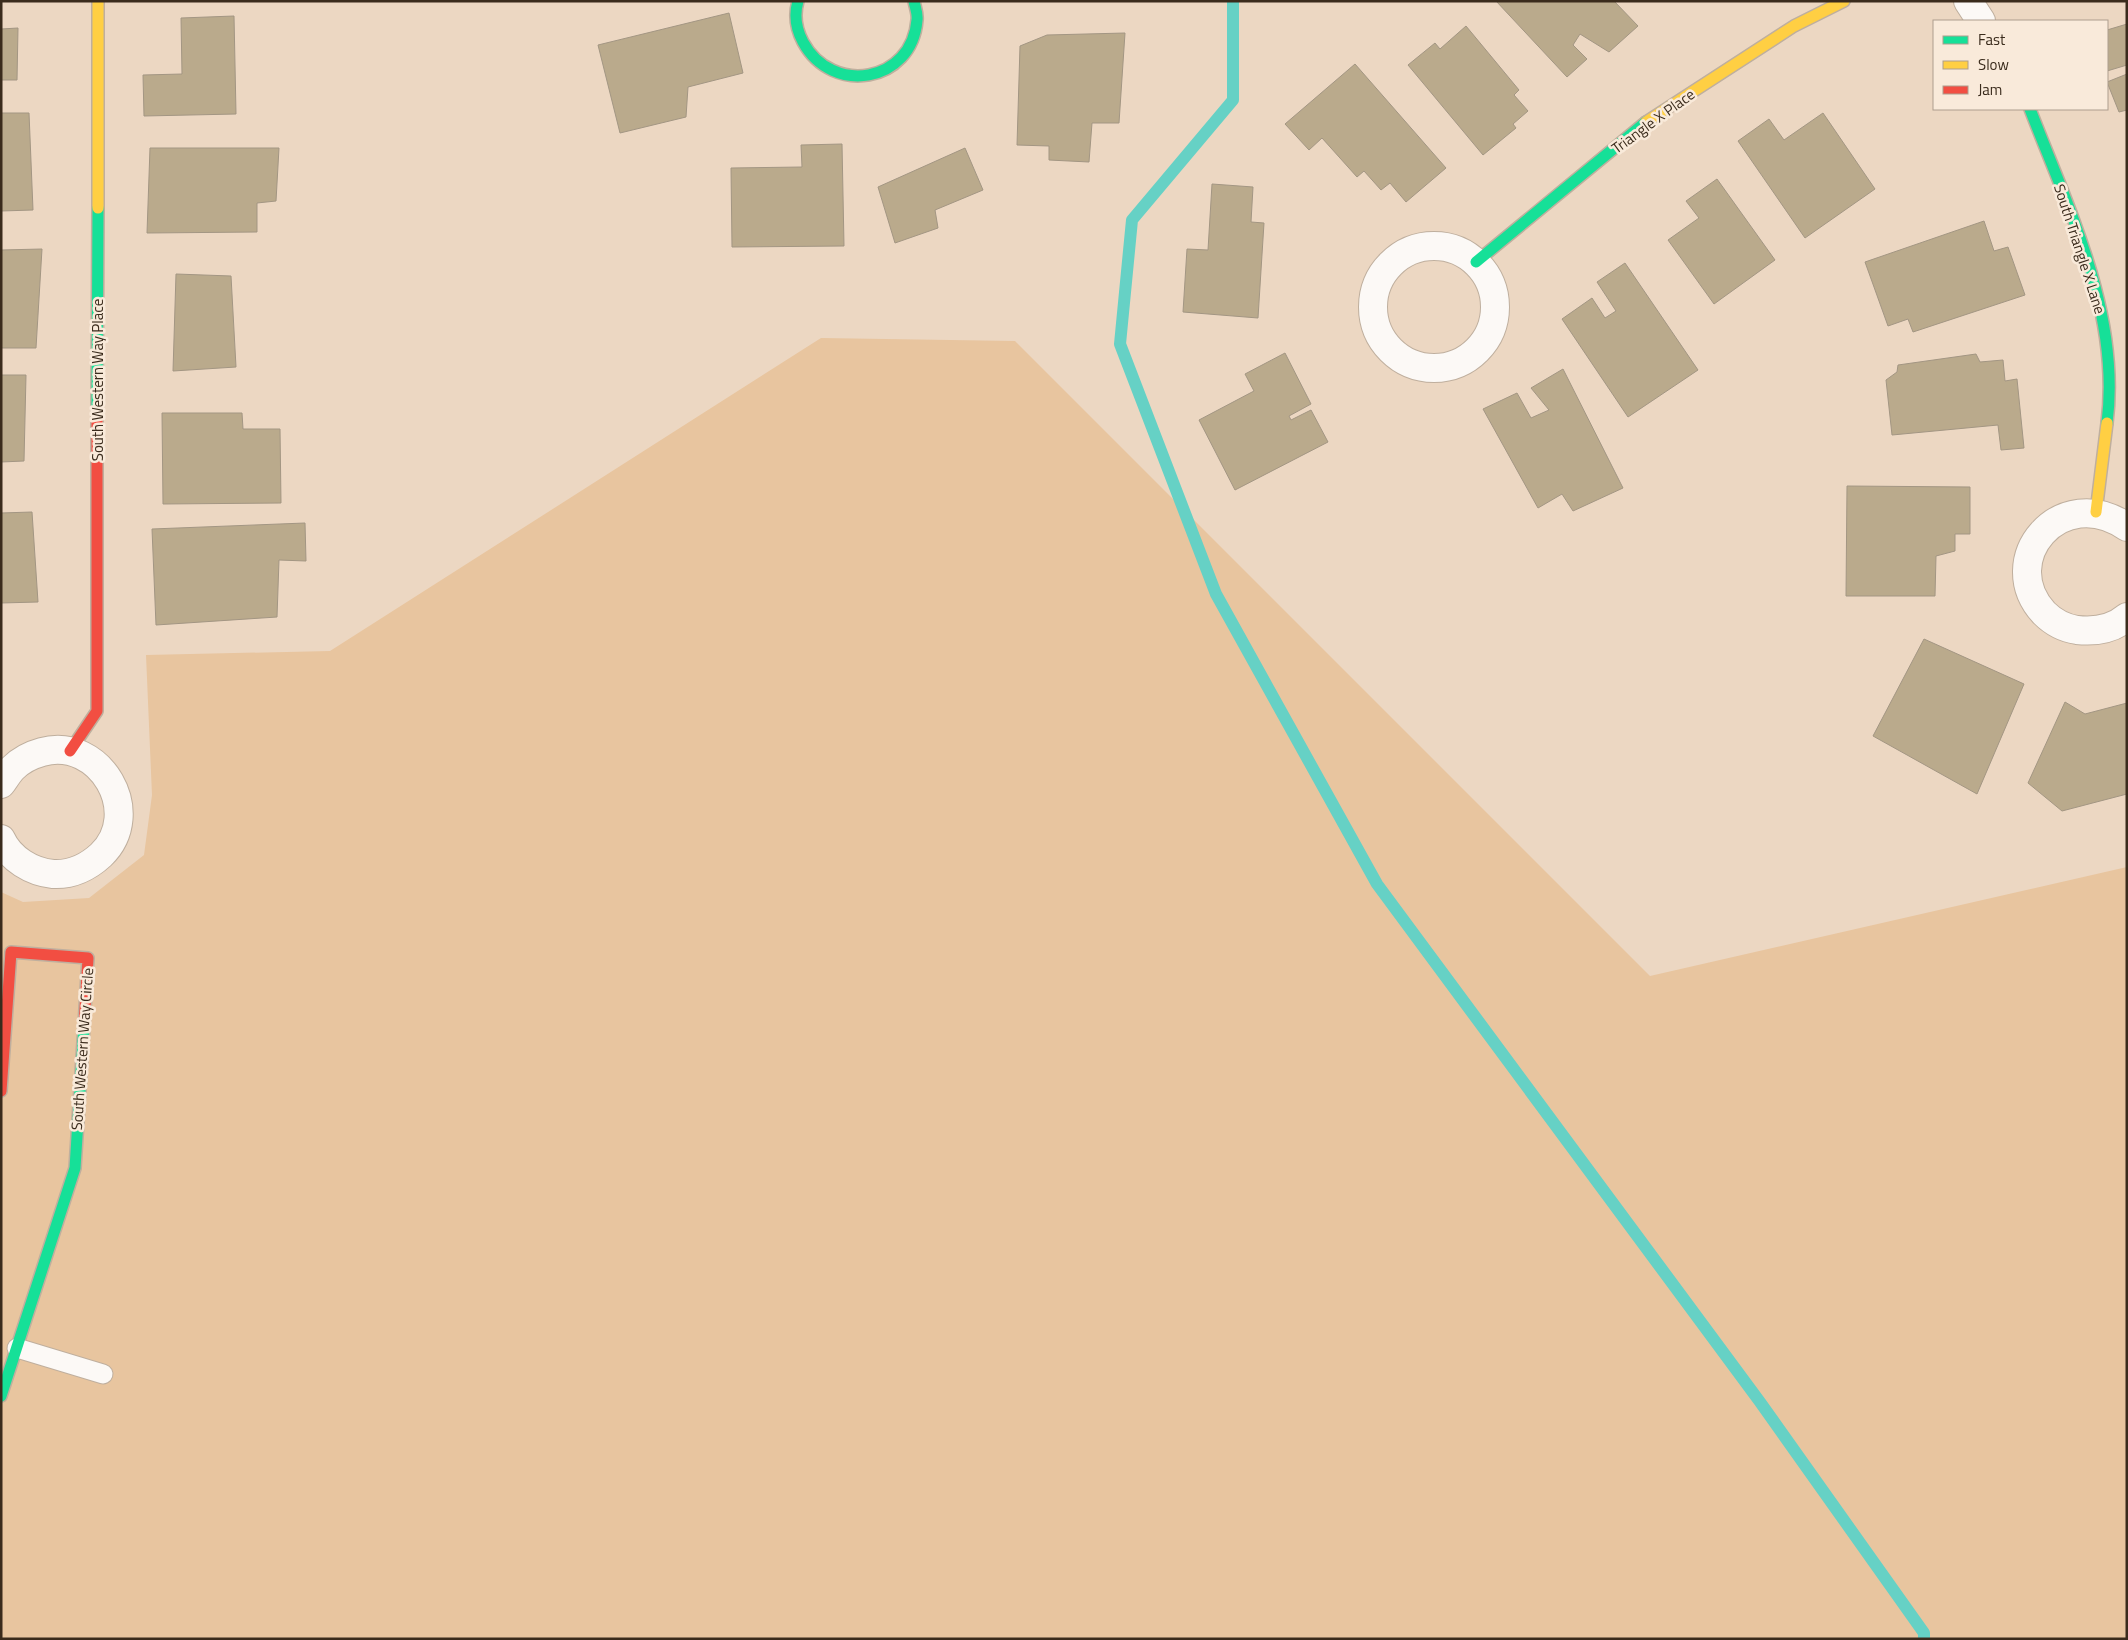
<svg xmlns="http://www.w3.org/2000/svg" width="2128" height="1640" viewBox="0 0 2128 1640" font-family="'Titillium Web',sans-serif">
  <rect width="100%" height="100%" fill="#ecd7c2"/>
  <!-- green -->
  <polygon fill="#e8c59f" points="821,338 1015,341 1650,976 2127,867 2127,1639 1,1639 1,892 23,902 89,898 144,855 152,795 146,655 330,651"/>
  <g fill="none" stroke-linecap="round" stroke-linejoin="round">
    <!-- stream -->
    <polyline stroke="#66d1c5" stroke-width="12" points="1233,1 1233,100 1132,220 1120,344 1216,594 1377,884 1760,1402 1924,1633 1924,1639"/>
  </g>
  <!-- building -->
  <g fill="#baaa8c" stroke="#a39683">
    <polygon points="1496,1 1614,1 1638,26 1609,52 1580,34 1573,45 1587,59 1567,77"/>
    <polygon points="729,13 743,73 688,87 686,117 620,133 598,45"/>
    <polygon points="234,16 236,114 144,116 143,75 182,74 181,18"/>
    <polygon points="2127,24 2127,65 2107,71 2107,30"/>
    <polygon points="1466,26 1519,90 1514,95 1528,111 1513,124 1516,128 1483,155 1408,65 1435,43 1440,49"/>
    <polygon points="18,28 17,80 1,80 1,29"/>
    <polygon points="1125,33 1119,123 1092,123 1089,162 1049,160 1049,146 1017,145 1020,46 1047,35"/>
    <polygon points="1355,64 1446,168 1406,202 1390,183 1381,190 1364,171 1357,177 1322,138 1309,150 1285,124"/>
    <polygon points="2127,74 2127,110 2119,112 2107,82"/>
    <polygon points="1,113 29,113 33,210 1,211"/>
    <polygon points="1823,113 1875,189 1805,238 1738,141 1769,119 1784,140"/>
    <polygon points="842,144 844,246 732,247 731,168 802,167 801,145"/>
    <polygon points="150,148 279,148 276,201 257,203 257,232 147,233"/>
    <polygon points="965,148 983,190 935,210 938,228 895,243 878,187"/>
    <polygon points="1717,179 1775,260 1714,304 1668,240 1699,218 1686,201"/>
    <polygon points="1212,184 1253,187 1251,222 1264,223 1258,318 1183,312 1187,249 1208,250"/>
    <polygon points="1984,221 1994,251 2008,247 2025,295 1913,332 1908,319 1888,326 1865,262"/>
    <polygon points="42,249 36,348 1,348 1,250"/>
    <polygon points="1625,263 1698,370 1628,417 1562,319 1592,298 1605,318 1616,311 1597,282"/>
    <polygon points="176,274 231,276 236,367 173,371"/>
    <polygon points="1285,353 1311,404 1289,416 1291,420 1311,410 1328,442 1235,490 1199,420 1254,391 1245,374"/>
    <polygon points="1976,354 1980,362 2003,360 2005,381 2017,379 2024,448 2001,450 1998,425 1892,435 1886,380 1897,372 1898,365"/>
    <polygon points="1563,369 1623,488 1573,511 1562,494 1538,508 1483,409 1517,393 1531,418 1549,410 1531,388"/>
    <polygon points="1,375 26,375 24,461 1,462"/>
    <polygon points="162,413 242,413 243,429 280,429 281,503 163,504"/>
    <polygon points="1847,486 1970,487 1970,534 1955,534 1955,551 1936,556 1935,596 1846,596"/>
    <polygon points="32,512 38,602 1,603 1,513"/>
    <polygon points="305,523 306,561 279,560 277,617 156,625 152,529"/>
    <polygon points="1924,639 2024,684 1977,794 1873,736"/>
    <polygon points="2065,702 2085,714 2127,703 2127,794 2062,811 2028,783"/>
  </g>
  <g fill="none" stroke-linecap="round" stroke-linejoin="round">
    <defs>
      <polyline id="lane" points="17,1348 103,1374"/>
      <g id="street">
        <polyline points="1968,1 1981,21"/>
        <circle cx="1434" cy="307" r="61"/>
        <path d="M2127,527C2061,481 1995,560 2044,613C2053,622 2064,628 2077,630C2095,632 2113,629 2127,617"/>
        <path d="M1,784C5,779 8,773 13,768C21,760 31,755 42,752C100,736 145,813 101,855C88,867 71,875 53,874C32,872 10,859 1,839"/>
      </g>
      <g id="fast">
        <path d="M798,1C794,15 796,29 803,42C832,96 912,83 917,20C918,14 915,7 914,1"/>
        <path d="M2030,109C2068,208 2121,314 2107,423"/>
        <polyline points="1476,262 1646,122"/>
        <polyline points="97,411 98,208"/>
        <polyline points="1,1396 75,1168 84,1026"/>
      </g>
      <g id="slow">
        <polyline points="1646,122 1794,26 1844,1"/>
        <polyline points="98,208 98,1"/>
        <polyline points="2096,512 2107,423"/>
      </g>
      <g id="jam">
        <polyline points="70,751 97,711 97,411"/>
        <polyline points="1,1091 11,952 88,958 84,1026"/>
      </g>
    </defs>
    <!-- lane casing -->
    <use href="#lane" stroke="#bfaf9e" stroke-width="21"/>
    <!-- street casing -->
    <use href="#street" stroke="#bfaf9e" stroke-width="30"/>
    <!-- fast casing -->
    <use href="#fast" stroke="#bfaf9e" stroke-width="14"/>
    <!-- slow casing -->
    <use href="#slow" stroke="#bfaf9e" stroke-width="14"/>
    <!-- jam casing -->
    <use href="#jam" stroke="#bfaf9e" stroke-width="14"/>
    <!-- lane -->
    <use href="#lane" stroke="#fcf9f6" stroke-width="19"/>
    <!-- street -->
    <use href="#street" stroke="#fcf9f6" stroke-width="28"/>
    <!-- fast -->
    <use href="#fast" stroke="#16e098" stroke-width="11"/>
    <!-- slow -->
    <use href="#slow" stroke="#ffcf43" stroke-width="11"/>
    <!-- jam -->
    <use href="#jam" stroke="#f24e42" stroke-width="11"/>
  </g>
  <g text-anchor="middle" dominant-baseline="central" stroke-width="5" stroke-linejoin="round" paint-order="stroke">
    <!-- street labels -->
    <g font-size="15" fill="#3a2b1c" stroke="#f9eada">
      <text transform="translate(1653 121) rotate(-36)">Triangle X Place</text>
      <text transform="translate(2080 249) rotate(72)">South Triangle X Lane</text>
      <text transform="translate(97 380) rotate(-90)">South Western Way Place</text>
      <text transform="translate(82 1049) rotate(-86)">South Western Way Circle</text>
    </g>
  </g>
  <!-- border -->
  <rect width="2128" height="1640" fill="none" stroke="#3a2b1c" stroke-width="5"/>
  <!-- legend -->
  <rect x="1933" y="20" width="175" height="90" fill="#f9eada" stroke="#ad9e8e"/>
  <rect x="1943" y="36" width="25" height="8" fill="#16e098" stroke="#ad9e8e"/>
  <text x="1978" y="45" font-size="15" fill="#3a2b1c">Fast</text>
  <rect x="1943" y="61" width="25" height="8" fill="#ffcf43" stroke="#ad9e8e"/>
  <text x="1978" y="70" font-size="15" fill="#3a2b1c">Slow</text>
  <rect x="1943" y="86" width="25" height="8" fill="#f24e42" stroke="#ad9e8e"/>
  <text x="1978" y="95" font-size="15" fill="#3a2b1c">Jam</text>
</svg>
